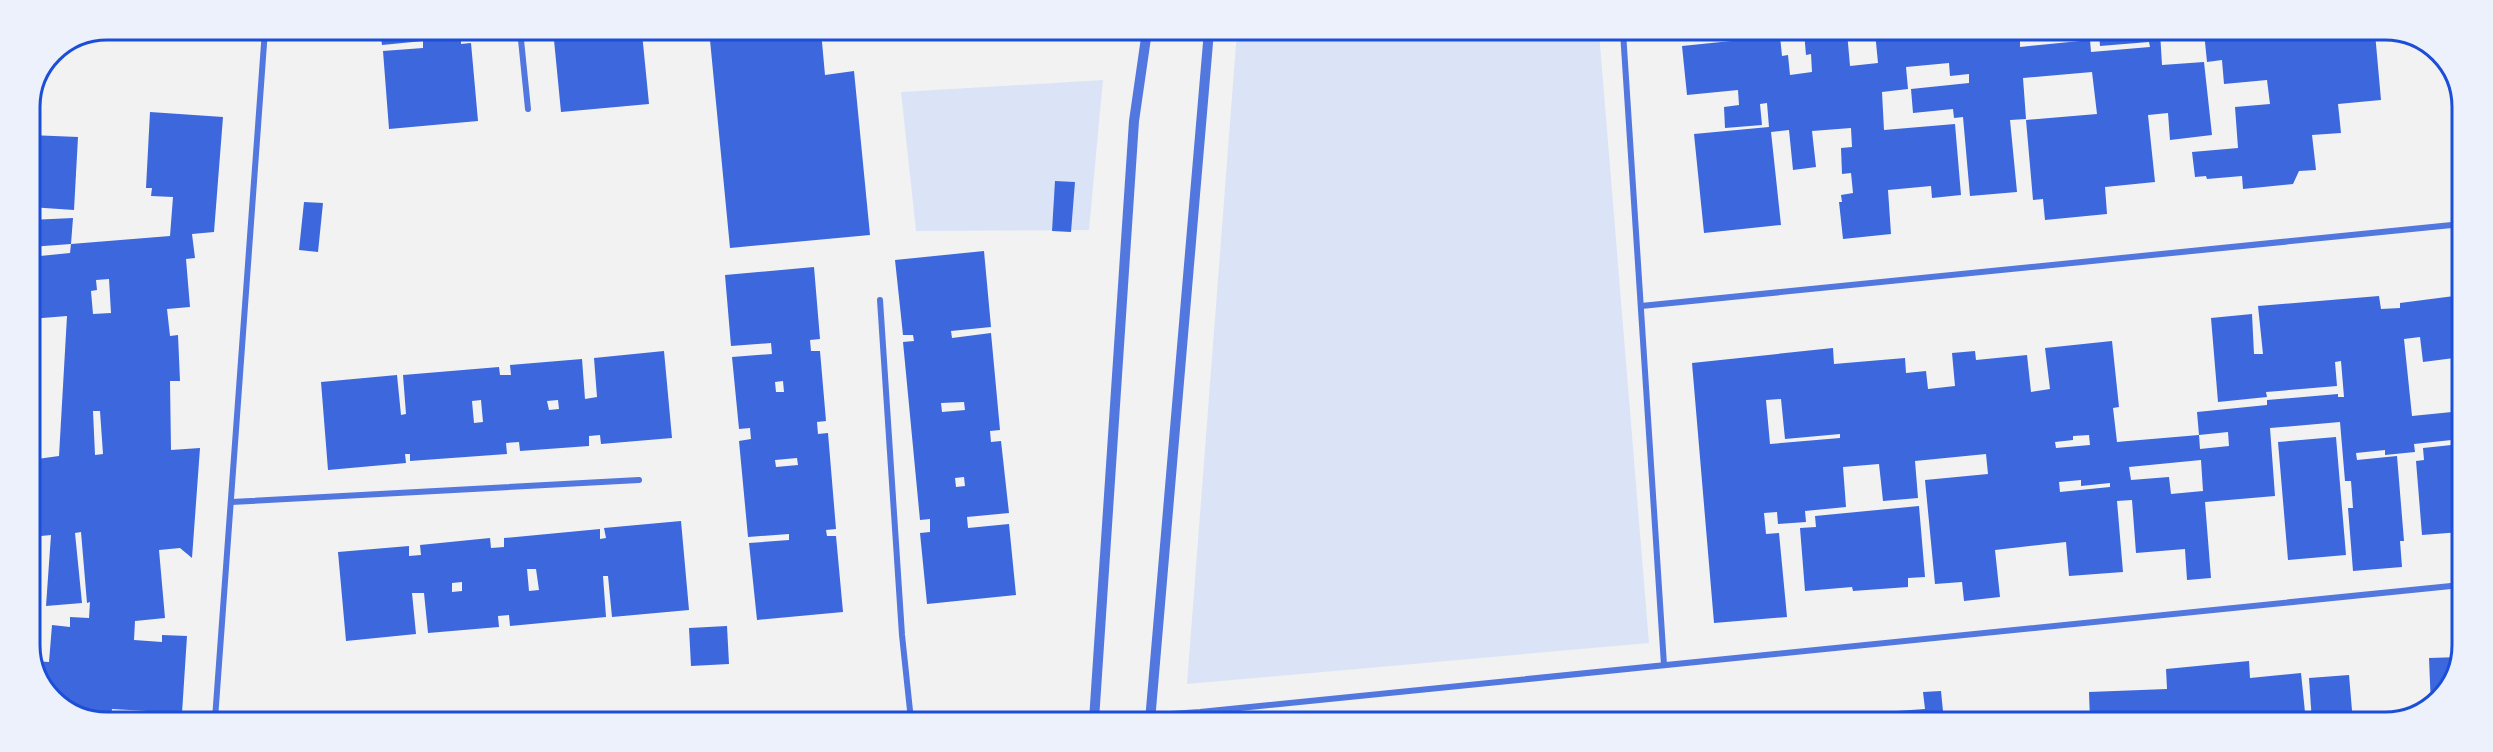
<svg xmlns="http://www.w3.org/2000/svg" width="2493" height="752" viewBox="0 0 2493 752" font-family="Ubuntu,sans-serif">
  <rect width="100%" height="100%" fill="#f2f2f2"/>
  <!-- green -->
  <g fill="#dbe4f7">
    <polygon points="1237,31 1599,32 1649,643 1187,684"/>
    <polygon points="1103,80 1089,230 916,231 901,92"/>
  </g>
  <!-- building -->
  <g fill="#3d67dc" fill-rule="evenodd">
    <polygon points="380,30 469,30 470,38 461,39 461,44 471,43 478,121 389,129 383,51 423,48 423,41 382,45"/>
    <polygon points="564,31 601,31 602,36 642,33 649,104 561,112 554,40 564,39"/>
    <polygon points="807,31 821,31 825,75 854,71 870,235 730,248 710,40"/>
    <polygon points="1669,32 1735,32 1735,34 1669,40"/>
    <polygon points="1804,32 1847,32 1850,66 1878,63 1875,32 2071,32 2072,36 2020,40 2020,47 2090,40 2091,52 2150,47 2149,42 2100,46 2099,32 2160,32 2162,65 2204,62 2212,135 2170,140 2168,113 2148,115 2155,182 2105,187 2107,214 2045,220 2043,199 2033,200 2026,120 2097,114 2092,72 2023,78 2026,119 2010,120 2017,192 1970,196 1963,117 1954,118 1953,109 1913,113 1911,89 1969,83 1969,74 1950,76 1949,63 1906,67 1908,89 1882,92 1884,130 1955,124 1961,195 1932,198 1931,186 1888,190 1891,234 1843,239 1839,202 1842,202 1841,195 1853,193 1851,173 1842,174 1841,148 1852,147 1851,128 1812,131 1816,167 1793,170 1789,130 1771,132 1781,225 1704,233 1694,134 1769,127 1767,103 1760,104 1762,125 1725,128 1724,107 1739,105 1738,90 1687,95 1682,46 1780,36 1782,56 1788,55 1790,75 1812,72 1811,54 1806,55"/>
    <polygon points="2204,32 2375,33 2381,100 2338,104 2341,133 2312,135 2316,170 2299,171 2293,184 2243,189 2242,176 2207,179 2206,176 2195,177 2192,152 2238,148 2235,107 2270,104 2267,80 2224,84 2222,60 2207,62"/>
    <polygon points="2452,111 2463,111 2462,182 2458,182"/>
    <path d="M150,112L223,117L214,232L192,234L195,258L186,259L190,307L167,309L170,336L178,335L180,381H170L171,450L200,448L192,558L180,548L159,550L165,618L135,621L134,640L162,642V635L187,636L182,713L112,709L111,719H87L49,695L35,661L49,662L52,625L70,627V617L89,618L90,602L87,603L81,532L75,533L82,603L46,606L51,535L31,537L30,460L59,456L67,316L30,319V257L70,253L71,244L170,236L173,197L151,196L152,188H146ZM109,279L111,313L93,314L91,291L97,290L96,280ZM93,411H100L103,454L95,455Z"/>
    <polygon points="30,135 78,137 74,210 30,207"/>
    <polygon points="1055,181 1075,182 1071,232 1052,231"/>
    <polygon points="304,202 323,203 318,252 299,250"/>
    <polygon points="73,218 71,244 30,247 30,220"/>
    <path d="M984,251L991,327L951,331L952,338L991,333L1000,430L990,431L991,442L1001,441L1009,513L967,517L968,528L1009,524L1016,595L927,604L920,533L930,532V519L920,520L903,342L914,341L913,335H903L895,260ZM964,402L965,410L942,412L941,403ZM964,477L965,486L956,487L955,478Z"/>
    <path d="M814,267L820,339L810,340L811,351H820L826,421L817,422L818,434L828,433L836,529L826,530L827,536H836L843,612L757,620L749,543L789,540V534L748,537L739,441L751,439L750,428L739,429L732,357L772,354L771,343L731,346L725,275ZM783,381L784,392H776L775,382ZM797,458L798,465L776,467L775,460Z"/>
    <path d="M2462,295V357L2423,362L2420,337L2404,339L2412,416L2452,412L2451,393L2461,392V439L2414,444L2415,452L2385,455V450L2356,453L2357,460L2397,456L2404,541H2400L2402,567L2353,571L2348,508H2353L2351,481H2345L2340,422L2270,428L2275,496L2205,502L2211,578L2187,580L2185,549L2136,553L2132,500L2117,501L2123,572L2069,576L2066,542L1995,550L2000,597L1964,601L1962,582L1935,584L1925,480L1988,474L1986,454L1915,461L1918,498L1883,501L1879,464L1843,467L1846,507L1805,511L1806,522L1778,524L1777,512L1764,513L1766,534L1779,533L1787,617L1714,623L1692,363L1833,348L1834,364L1905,358L1906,373L1926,371L1928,389L1955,386L1952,353L1975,351L1976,360L2027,355L2031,392L2050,389L2045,348L2112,341L2119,407L2113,408L2117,442L2128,441L2199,435L2197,412L2267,405V400L2338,394V397H2344L2341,361L2335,362L2337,386L2266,392L2267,397L2218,402L2211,318L2252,314L2254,354H2263L2258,306L2379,296L2381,309L2400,308V303ZM1781,399L1785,439L1840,434V438L1770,444L1766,400ZM2228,432L2229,446L2200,449L2199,435ZM2089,435L2090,445L2056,448L2055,442L2073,440V436ZM2201,460L2203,491L2171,494L2169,477L2131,480L2129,467ZM2081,480V486L2110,483V487L2060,492L2059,482Z"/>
    <polygon points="30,346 35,390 30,390"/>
    <path d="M664,351L672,438L601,444L600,435L589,436V446L520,451L519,442L506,443L507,454L410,461V454H405L406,463L328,470L321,382L397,375L401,415L406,414L403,375L499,367L500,375H511L510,365L582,359L585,399L597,397L594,358ZM481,400L483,422L474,423L472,401ZM558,400L559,409L549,410L547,401Z"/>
    <polygon points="30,401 36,401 39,432 30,433"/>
    <polygon points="2336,437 2346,555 2288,560 2278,442"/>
    <polygon points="2461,444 2461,532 2422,535 2416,461 2424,460 2423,448"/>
    <polygon points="1919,506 1925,577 1908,578 1908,587 1853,591 1852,587 1805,591 1800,528 1816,527 1815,516"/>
    <path d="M681,521L689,610L612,617L608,576H603L606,617L510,626L509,615L498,616L499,627L428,633L424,593H412L416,634L346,641L338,552L409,546V556L421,555L420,545L490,538L491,548L504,547V538L600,529V539L606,538L604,528ZM527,569H536L539,590L529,591ZM462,582V591L452,592V583Z"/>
    <polygon points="727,626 729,664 691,666 689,628"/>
    <polygon points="2460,657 2460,665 2431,707 2429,658"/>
    <polygon points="2249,661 2250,678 2301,673 2306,722 2090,722 2089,692 2167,689 2166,669"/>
    <polygon points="2349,675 2353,722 2312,722 2309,678"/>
    <polygon points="1941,691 1944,721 1824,721 1824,716 1925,709 1923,692"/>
    <polygon points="2036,714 2037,722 1952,721 1952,720"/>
  </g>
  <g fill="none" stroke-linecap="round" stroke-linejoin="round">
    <!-- minor -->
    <g stroke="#5277de" stroke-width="6">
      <polyline points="520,30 528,109"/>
      <polyline points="1623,32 1664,665"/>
      <polyline points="880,300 902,635 911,720"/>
      <polyline points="1641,306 2462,224"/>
      <polyline points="231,502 639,480"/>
      <polyline points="215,719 265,30"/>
      <polyline points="1081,720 1200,712 2461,585"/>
    </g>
    <!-- tertiary -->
    <g stroke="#5277de" stroke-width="10">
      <polyline points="1094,720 1134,121 1147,31"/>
      <polyline points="1150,721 1209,31"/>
    </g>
  </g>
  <!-- crop -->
  <path d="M0 0H2493V752H0ZM107 40H2385A67 67 0 0 1 2452 107V645A67 67 0 0 1 2385 712H107A67 67 0 0 1 40 645V107A67 67 0 0 1 107 40Z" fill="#edf1fc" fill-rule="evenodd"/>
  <path fill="none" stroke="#1d4ed8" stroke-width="3" d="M107 40H2385A67 67 0 0 1 2452 107V645A67 67 0 0 1 2385 712H107A67 67 0 0 1 40 645V107A67 67 0 0 1 107 40Z"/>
</svg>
